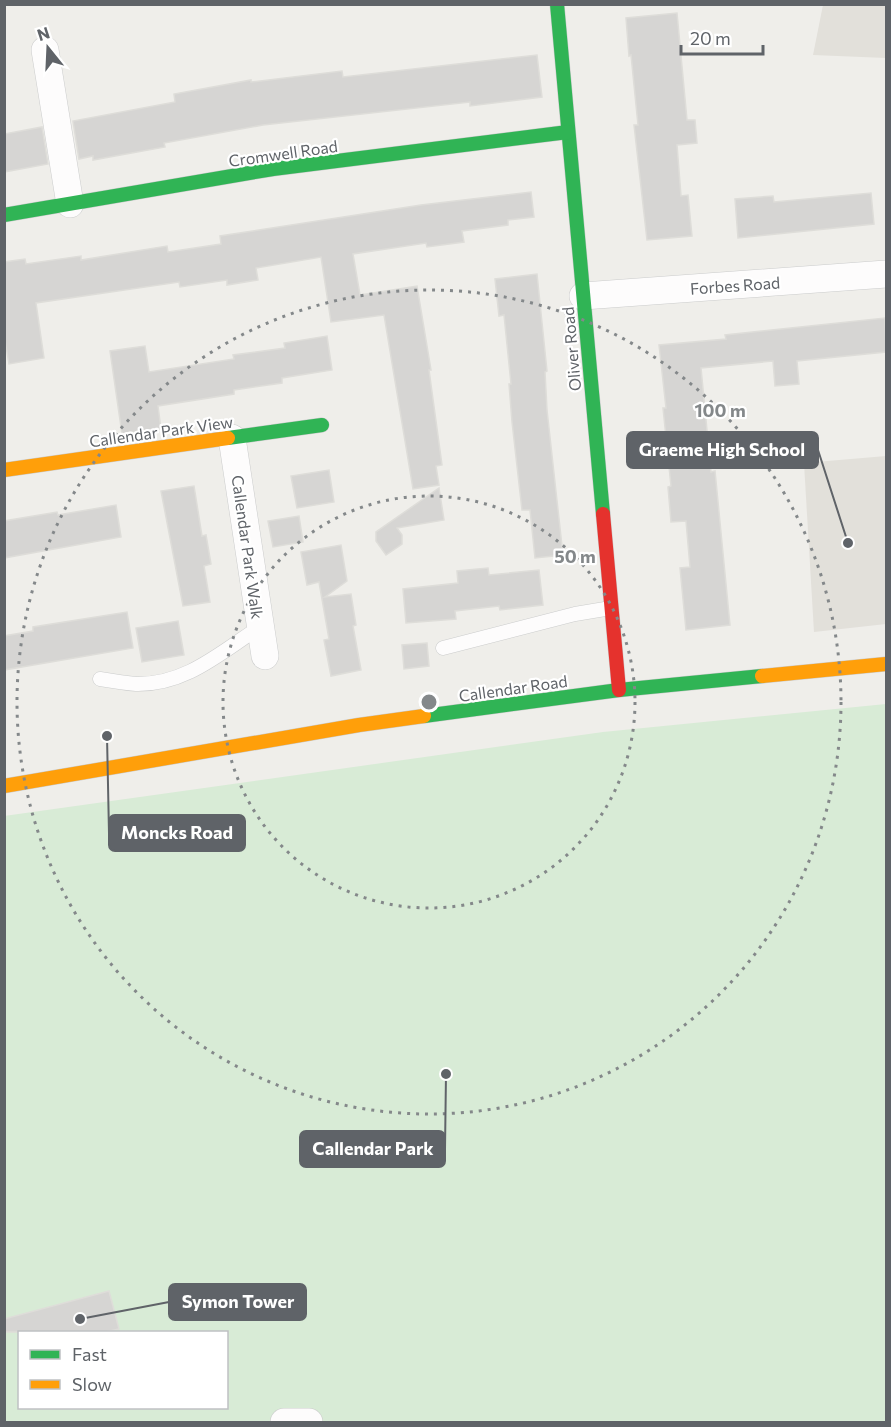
<svg xmlns="http://www.w3.org/2000/svg" width="891" height="1427" viewBox="0 0 891 1427" font-family="Commissioner,sans-serif">
  <rect width="100%" height="100%" fill="#efeeea"/>
  <!-- education -->
  <g fill="#e2e0da">
    <polygon points="823,5 886,5 886,58 813,55"/>
    <polygon points="886,456 886,624 814,632 804,463"/>
  </g>
  <!-- green -->
  <path fill="#d8ebd6" fill-rule="evenodd" d="M886,704V1422H5L4,816L603,732ZM20,1332H226V1408H20Z"/>
  <!-- building -->
  <g fill="#d6d5d3" stroke="#deddd9" stroke-width="1.5">
    <polygon points="677,13 687,120 695,120 697,143 677,145 681,196 688,195 692,236 647,240 634,125 638,125 631,55 629,56 626,18"/>
    <polygon points="537,55 542,97 470,106 470,102 263,125 164,143 165,147 93,160 93,156 79,159 73,121 175,102 174,94 251,80 251,82 342,71 343,77"/>
    <polygon points="42,127 48,164 4,172 4,134"/>
    <polygon points="531,192 534,217 508,220 508,225 462,231 464,242 427,247 426,243 353,254 360,295 417,286 431,370 429,370 442,465 436,466 439,485 413,489 384,315 331,322 321,257 256,268 258,280 227,285 227,280 180,287 179,282 36,303 44,358 9,364 4,335 4,262 25,259 26,264 81,256 81,260 167,246 168,252 221,244 220,236 421,205"/>
    <polygon points="871,193 874,224 738,238 735,199 773,196 774,202"/>
    <polygon points="537,274 547,371 545,372 547,410 563,555 535,558 530,510 522,510 512,422 509,384 511,384 504,315 499,316 495,279"/>
    <polygon points="885,318 886,352 797,361 799,384 775,386 773,361 701,368 711,472 715,471 730,625 686,630 680,568 690,567 686,521 671,522 668,487 671,486 663,408 666,408 659,345 726,339 725,335"/>
    <polygon points="327,336 332,370 282,378 282,383 234,390 234,394 158,406 161,429 122,434 110,351 145,346 149,372 234,359 233,355 285,348 284,343"/>
    <polygon points="329,470 334,502 297,508 291,476"/>
    <polygon points="194,486 202,536 206,535 211,564 204,566 210,602 183,606 161,491"/>
    <polygon points="439,488 444,520 397,528 402,535 402,544 386,555 376,541 376,532"/>
    <polygon points="116,505 121,537 4,558 4,521 57,512 58,515"/>
    <polygon points="299,516 303,542 273,547 268,521"/>
    <polygon points="341,545 347,581 325,597 351,594 356,625 353,626 361,670 331,676 324,640 329,639 319,582 307,585 301,552"/>
    <polygon points="488,568 489,575 539,570 543,605 500,610 499,606 455,611 456,619 406,623 403,589 458,583 457,571"/>
    <polygon points="127,612 133,648 4,670 4,636 33,631 33,627"/>
    <polygon points="178,621 184,655 142,662 136,628"/>
    <polygon points="427,643 429,666 404,669 402,645"/>
    <polygon points="109,1291 119,1329 105,1332 4,1332 4,1319"/>
  </g>
  <g fill="none" stroke-linecap="round" stroke-linejoin="round">
    <defs>
      <g id="lane">
        <polyline points="443,648 575,614 611,608"/>
        <path d="M100,679C112,681 124,683 136,684C186,685 221,652 260,627"/>
      </g>
      <g id="street">
        <polyline points="45,50 70,204"/>
        <polyline points="583,296 886,274"/>
        <polyline points="232,438 265,656"/>
        <polyline points="284,1422 309,1422"/>
      </g>
      <g id="fast">
        <polyline points="557,4 603,514"/>
        <polyline points="4,215 273,169 568,132"/>
        <polyline points="228,438 322,425"/>
        <polyline points="424,716 619,690 762,676"/>
      </g>
      <g id="slow">
        <polyline points="4,470 228,438"/>
        <polyline points="762,676 886,664"/>
        <polyline points="4,786 359,725 424,716"/>
      </g>
      <polyline id="jam" points="603,514 619,690"/>
    </defs>
    <!-- lane casing -->
    <use href="#lane" stroke="#cbcccc" stroke-width="15"/>
    <!-- street casing -->
    <use href="#street" stroke="#cbcccc" stroke-width="28"/>
    <!-- fast casing -->
    <use href="#fast" stroke="#cacacb" stroke-width="15"/>
    <!-- slow casing -->
    <use href="#slow" stroke="#cacacb" stroke-width="15"/>
    <!-- jam casing -->
    <use href="#jam" stroke="#cacacb" stroke-width="15"/>
    <!-- lane -->
    <use href="#lane" stroke="#fdfcfc" stroke-width="14"/>
    <!-- street -->
    <use href="#street" stroke="#fdfcfc" stroke-width="27"/>
    <!-- fast -->
    <use href="#fast" stroke="#30b455" stroke-width="14"/>
    <!-- slow -->
    <use href="#slow" stroke="#ff9f0a" stroke-width="14"/>
    <!-- jam -->
    <use href="#jam" stroke="#e5322d" stroke-width="14"/>
  </g>
  <!-- distance rings -->
  <g fill="none" stroke="#84888a" stroke-width="3" stroke-dasharray="3 6">
    <circle cx="429" cy="702" r="206"/>
    <circle cx="429" cy="702" r="412"/>
  </g>
  <g text-anchor="middle" dominant-baseline="central" stroke-width="4.5" stroke-linejoin="round" paint-order="stroke">
    <!-- street labels -->
    <g font-size="16" fill="#5f6368" stroke="#fff">
      <text transform="translate(283 153) rotate(-8)">Cromwell Road</text>
      <text transform="translate(735 285) rotate(-4)">Forbes Road</text>
      <text transform="translate(571 349) rotate(-95)">Oliver Road</text>
      <text transform="translate(161 431) rotate(-8)">Callendar Park View</text>
      <text transform="translate(248 547) rotate(82)">Callendar Park Walk</text>
      <text transform="translate(513 688) rotate(-8)">Callendar Road</text>
    </g>
  </g>
  <circle cx="429" cy="702" r="9" fill="#84888a" stroke="#fff" stroke-width="3"/>
  <g font-size="18" text-anchor="middle" font-weight="bold" fill="#84888a" stroke="#fff" stroke-width="4.5" stroke-linejoin="round" paint-order="stroke">
    <text x="720" y="417">100 m</text>
    <text x="575" y="563">50 m</text>
  </g>
  <!-- callouts -->
  <path fill="none" stroke="#5f6368" stroke-width="2" d="M848 543L818 450M107 736L109 833M446 1074L445 1149M80 1319L169 1302"/>
  <g fill="#5f6368" stroke="#fff" stroke-width="2">
    <circle cx="848" cy="543" r="6"/>
    <circle cx="107" cy="736" r="6"/>
    <circle cx="446" cy="1074" r="6"/>
    <circle cx="80" cy="1319" r="6"/>
  </g>
  <g fill="#5f6368" stroke="#5f6368" stroke-width="2">
    <rect x="627" y="432" width="191" height="36" rx="6"/>
    <rect x="109" y="815" width="136" height="36" rx="6"/>
    <rect x="300" y="1131" width="145" height="36" rx="6"/>
    <rect x="169" y="1284" width="137" height="36" rx="6"/>
  </g>
  <g font-size="18" text-anchor="middle" font-weight="bold" fill="#fff">
    <text x="722" y="456">Graeme High School</text>
    <text x="177" y="839">Moncks Road</text>
    <text x="373" y="1155">Callendar Park</text>
    <text x="238" y="1308">Symon Tower</text>
  </g>
  <!-- border -->
  <rect width="891" height="1427" fill="none" stroke="#5f6368" stroke-width="12"/>
  <!-- legend -->
  <rect x="18" y="1331" width="210" height="78" fill="#ffffff" stroke="#bfc1c3" stroke-width="1.5"/>
  <rect x="30" y="1350" width="30" height="9" fill="#30b455" stroke="#bfc1c3" stroke-width="1.5"/>
  <text x="72" y="1361" font-size="18" fill="#5f6368">Fast</text>
  <rect x="30" y="1380" width="30" height="9" fill="#ff9f0a" stroke="#bfc1c3" stroke-width="1.5"/>
  <text x="72" y="1391" font-size="18" fill="#5f6368">Slow</text>
  <!-- north arrow -->
  <g transform="translate(48 48) rotate(342)" stroke="#ffffff" stroke-width="4.5" paint-order="stroke">
  <path d="M0-4.5L10 22L0 15L-10 22Z" fill="#5f6368"/>
  <text y="-9" font-size="16" font-weight="bold" text-anchor="middle" fill="#5f6368">N</text>
  </g>
  <!-- scale -->
  <path d="M681 45v9h82v-9" fill="none" stroke="#5f6368" stroke-width="3"/>
  <text x="690" y="45" font-size="18" fill="#5f6368" stroke="#ffffff" stroke-width="4.5" paint-order="stroke">20 m</text>
</svg>
